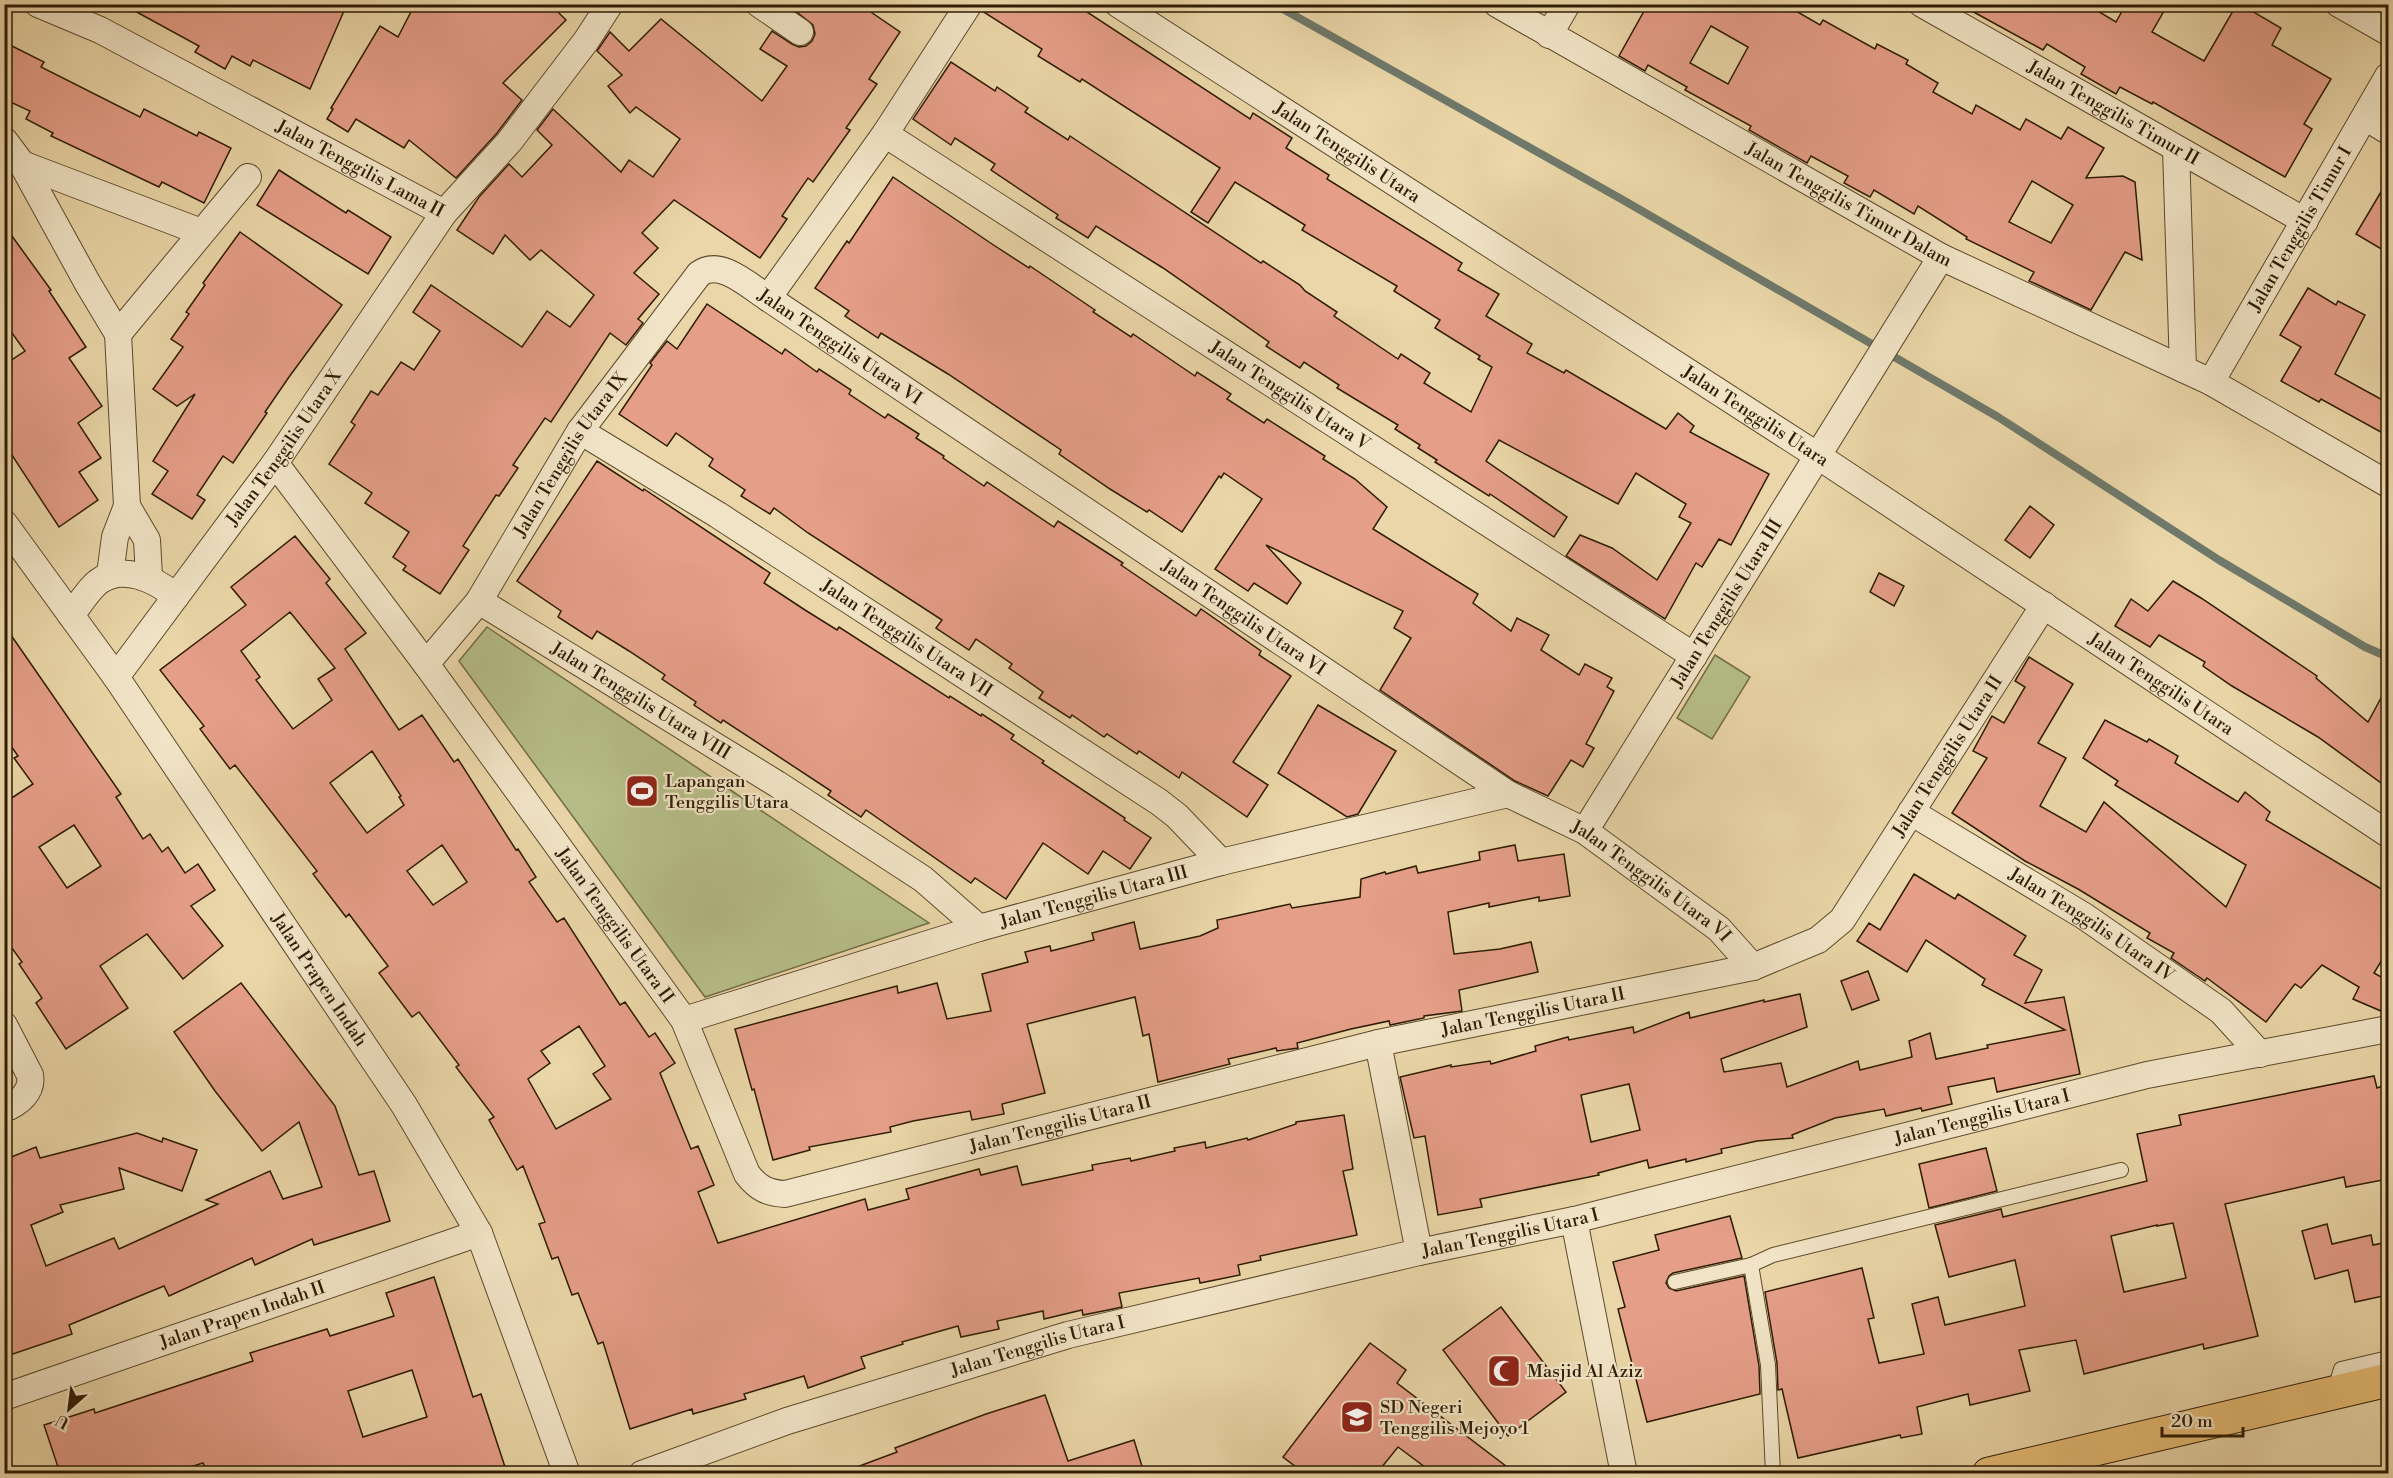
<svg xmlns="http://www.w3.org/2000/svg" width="2393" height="1478" viewBox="0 0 2393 1478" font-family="'Libre Bodoni',serif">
  <rect width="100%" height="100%" fill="#ead6a8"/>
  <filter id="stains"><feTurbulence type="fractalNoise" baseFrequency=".00333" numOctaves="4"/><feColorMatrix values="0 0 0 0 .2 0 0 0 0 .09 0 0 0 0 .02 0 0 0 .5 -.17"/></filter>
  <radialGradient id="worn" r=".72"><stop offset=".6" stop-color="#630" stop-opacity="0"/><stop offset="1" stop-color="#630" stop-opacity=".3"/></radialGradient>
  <!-- green -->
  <g fill="#b6be88" stroke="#726d46" stroke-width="1.5">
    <polygon points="487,627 929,923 705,997 459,661"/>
    <polygon points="1715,655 1750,677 1712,739 1677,718"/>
  </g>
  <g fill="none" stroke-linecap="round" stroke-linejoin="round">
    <!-- stream -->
    <polyline stroke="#6f796b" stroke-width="8" points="1274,4 1623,200 1998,417 2219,560 2365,647 2388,657"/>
  </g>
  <!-- building -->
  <g fill="#e59e88" stroke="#2e1c03" stroke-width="1.5" fill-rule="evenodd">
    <polygon points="122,4 347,4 310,89 253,60 250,66 232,56 225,69 195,52 199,46"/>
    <polygon points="415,4 550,4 566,20 503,83 522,100 497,133 456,178 409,140 404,148 356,119 348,132 327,119 333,109 331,108 380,26 398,37"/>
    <polygon points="790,4 859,4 900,32 869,79 877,84 846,128 850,130 813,182 808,178 782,216 787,219 760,258 674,200 642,233 658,248 634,273 659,294 638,319 643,323 626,345 610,333 551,422 545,418 513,465 518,468 499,496 496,495 463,546 469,550 440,594 403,570 406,566 393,557 409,532 365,503 372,493 329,464 355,425 351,422 371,391 378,395 401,362 414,370 440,331 413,312 431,285 522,347 547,311 570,327 594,295 541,250 530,260 505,235 493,254 457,230 479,197 509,164 522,177 552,145 537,130 553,109 621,172 629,160 653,177 680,139 636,107 630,113 608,86 622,75 597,51 610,32 629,51 661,19 762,101 787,66 760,49 772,31 792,44 799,47 806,46 812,41 815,34 813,25 789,6"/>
    <polygon points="984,4 1075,4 1250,119 1253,113 1292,138 1286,148 1329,175 1327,179 1462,263 1458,270 1499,294 1486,316 1532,344 1527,353 1564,373 1566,370 1666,429 1678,413 1694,426 1690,432 1769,474 1731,545 1719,539 1702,567 1696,563 1665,619 1566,556 1580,535 1612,548 1657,580 1691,523 1679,517 1686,504 1636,473 1618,504 1499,440 1486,461 1567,517 1554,537 1490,494 1489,496 1435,462 1437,460 1418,448 1420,445 1395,429 1398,425 1337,388 1339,385 1304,362 1300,368 1266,346 1269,342 1163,268 1096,226 1088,238 1056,218 1058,215 991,170 995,164 955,138 951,145 913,119 951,62 995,91 997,87 1028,108 1025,112 1068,140 1070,136 1261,263 1263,261 1300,285 1305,291 1337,312 1334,316 1398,359 1401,354 1430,373 1424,383 1471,412 1492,367 1478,359 1480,356 1435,328 1440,320 1394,291 1397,286 1302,230 1305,225 1235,182 1208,223 1191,212 1220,168 1082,79 1080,82 1038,56 1042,49 982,11"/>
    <path d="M1648,4H1784L1820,25L1823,20L1875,49L1877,44L1908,60L1906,64L1938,83L1933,92L1972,114L1976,105L2020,130L2026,119L2061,139L2068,127L2104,148L2086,178L2123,176L2135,182L2142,260L2125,252L2091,310L2036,284L2029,281L2034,272L1966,239L1967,237L1918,206L1914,214L1874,190L1870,197L1844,183L1848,176L1811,156L1807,163L1749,130L1751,126L1685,90L1687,87L1648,65L1645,71L1619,56ZM1711,26L1748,47L1728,84L1690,63ZM2032,181L2073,205L2051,243L2009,222Z"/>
    <polygon points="1959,4 2086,4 2116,22 2126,4 2168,4 2152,32 2204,61 2237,4 2240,4 2281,28 2272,45 2331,79 2304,124 2312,129 2285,177 2153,102 2152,104 2120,87 2116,94 2081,74 2085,67 2047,44 2043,50"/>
    <polygon points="4,42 44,62 41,67 140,117 144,109 197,136 199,132 231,148 204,203 162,182 159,187 51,136 53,133 26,119 30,111 4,99"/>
    <polygon points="279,170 346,213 348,210 391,237 368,274 257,205"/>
    <polygon points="893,177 992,244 1029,268 1030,266 1095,310 1093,312 1131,337 1133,334 1195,376 1197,372 1231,394 1227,399 1264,423 1267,419 1325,456 1323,459 1355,479 1387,507 1373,529 1478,594 1473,603 1511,631 1517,618 1549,635 1541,650 1579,675 1585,664 1612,678 1607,687 1614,691 1586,744 1594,748 1583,767 1571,760 1548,796 1515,781 1380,690 1411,638 1394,628 1403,611 1266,545 1301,583 1287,604 1254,583 1248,591 1215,569 1262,499 1224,473 1221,478 1219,476 1182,532 1149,510 1147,512 1110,489 1059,454 1061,450 948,374 881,333 878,338 845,316 849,311 815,288 847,241 849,243"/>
    <polygon points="2388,180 2388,253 2356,234"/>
    <polygon points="4,225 51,290 49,291 86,347 69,358 102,406 78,423 101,458 79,472 98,500 59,527 4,443 4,365 25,351 4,322"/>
    <polygon points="240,232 342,305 289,377 265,412 267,413 233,463 223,456 197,495 205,500 192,519 152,494 168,471 153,461 195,394 177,406 153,389 183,347 171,339 189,314 186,312 205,285 203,283"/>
    <polygon points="2308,288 2336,305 2338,301 2365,315 2335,374 2388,403 2388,436 2321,399 2319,402 2281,381 2301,347 2280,335"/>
    <polygon points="707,304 782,354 785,349 817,372 819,369 851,390 849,394 885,418 888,414 919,434 916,438 944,456 943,458 984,486 987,482 1054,527 1058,521 1123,563 1121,565 1196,616 1201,609 1261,651 1259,655 1291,676 1233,762 1268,785 1247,817 1182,772 1179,778 1139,751 1137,754 1107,734 1104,737 1072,715 1070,718 1039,698 1043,692 1009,668 1012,664 976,639 969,650 936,628 942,620 808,533 774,508 770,514 741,496 745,490 709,466 713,459 676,433 667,446 619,414 652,365 650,363 667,341 677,349"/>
    <polygon points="597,461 643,491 644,489 770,573 764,583 805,610 837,630 839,627 949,698 950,696 981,716 982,714 1014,735 1011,739 1044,761 1042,763 1125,818 1124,820 1151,838 1130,869 1103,851 1088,874 1043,843 1006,899 975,878 971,883 866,810 861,817 828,795 831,791 723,720 721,723 694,705 696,702 662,679 665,675 629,651 597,631 592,639 558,617 561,611 517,581"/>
    <polygon points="2030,506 2054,525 2030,558 2005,540"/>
    <path d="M295,536L330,579L326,583L366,633L345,649L399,730L422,715L454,762L458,759L516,850L518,849L536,877L529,882L557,922L564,918L620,1005L625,1002L649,1037L655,1033L675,1063L660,1073L691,1149L698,1146L714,1185L698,1192L718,1243L865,1199L868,1210L909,1199L906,1189L979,1169L981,1175L1017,1166L1022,1185L1093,1170L1092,1165L1130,1158L1131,1161L1175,1151L1174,1148L1205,1142L1206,1148L1247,1138L1248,1140L1296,1124V1122L1344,1115L1353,1169L1343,1171L1357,1235L1260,1256L1261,1260L1238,1265L1240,1275L1200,1283L1199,1278L1119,1293L1122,1307L1113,1309L1083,1315L1082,1310L1044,1319L1043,1311L997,1321L999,1329L961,1337L958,1326L902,1342L903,1344L861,1357L865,1368L808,1388L804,1376L744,1394L746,1399L693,1414L692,1409L630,1429L603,1342L598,1344L578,1293L572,1295L558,1257L552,1259L539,1224L545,1222L523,1166L517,1170L489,1120L494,1117L456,1067L459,1065L419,1012L412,1017L379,973L388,966L349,914L346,917L313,874L317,871L235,765L230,769L200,729L204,726L160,670L246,605L231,587ZM290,612L335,668L318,679L332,700L293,729L256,680L260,677L241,651ZM372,751L401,796L399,797L404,805L367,833L330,783ZM442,845L467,882L433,905L407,871ZM579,1026L605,1066L593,1074L611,1099L556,1129L528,1079L550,1063L541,1051Z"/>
    <polygon points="1879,573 1904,586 1894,606 1870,592"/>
    <polygon points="2173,581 2201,598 2317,676 2316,678 2368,722 2388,685 2388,788 2318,737 2232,686 2203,666 2205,662 2159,635 2150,647 2115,626 2131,599 2148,611"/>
    <path d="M4,625L121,794L116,797L143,839L150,834L162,852L168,847L185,873L198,864L215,890L191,906L223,946L183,979L147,934L100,966L128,1008L66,1049L36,1003L42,998L19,964L22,962L4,937V803L33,784L14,758L18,756L4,736ZM74,825L101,866L67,888L39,847Z"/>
    <polygon points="2029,657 2073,684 2038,743 2066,758 2040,806 2086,832 2104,802 2226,907 2246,865 2115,785 2118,781 2083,758 2105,720 2147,742 2149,739 2178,756 2175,763 2238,802 2245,792 2270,812 2266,820 2388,893 2388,950 2374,973 2388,981 2388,1014 2353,999 2359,987 2322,965 2301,988 2295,984 2266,1022 2207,978 2205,981 2171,958 2174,953 2147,938 2150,933 2078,889 2025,861 1952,813 1987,758 1973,751 1992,716 2004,723 2025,687 2015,681"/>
    <polygon points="1318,705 1396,751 1358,814 1347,817 1278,773"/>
    <polygon points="1515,845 1518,861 1564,854 1570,896 1539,901 1539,897 1489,907 1489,903 1448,912 1454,954 1500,949 1531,942 1538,972 1459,990 1462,1011 1424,1016 1424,1018 1390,1025 1389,1021 1351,1029 1297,1043 1298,1048 1277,1051 1276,1048 1228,1059 1230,1064 1158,1082 1149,1034 1143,1036 1135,997 1027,1024 1045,1093 1002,1104 1004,1114 972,1120 970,1111 913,1121 890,1127 891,1132 809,1147 810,1150 773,1160 754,1089 752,1090 735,1029 897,986 898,993 937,983 947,1019 991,1011 982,974 1028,962 1025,952 1050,946 1051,951 1094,940 1092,933 1134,922 1140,949 1200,936 1218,928 1217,920 1290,904 1292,908 1360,897 1361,879 1385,872 1386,874 1416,866 1418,873 1480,860 1479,852"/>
    <path d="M1914,874L1955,899L1958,894L2026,936L2014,955L2042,970L2025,1003L2064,997L2080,1074L1997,1092L1994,1078L1948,1087L1952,1104L1922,1111L1921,1108L1886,1116L1884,1109L1835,1118L1792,1135L1793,1138L1757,1141L1721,1149L1722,1153L1686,1162V1159L1649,1168L1647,1160L1598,1173L1599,1175L1480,1199L1482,1207L1438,1215L1425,1136L1414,1138L1400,1077L1451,1065V1067L1490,1061L1491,1064L1536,1051L1535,1046L1568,1037L1569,1040L1633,1027L1634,1033L1689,1012L1690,1018L1764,1000V1002L1800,994L1807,1027L1721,1059L1724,1072L1781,1063L1787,1087L1858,1061L1860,1070L1912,1057L1909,1041L1930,1033L1936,1059L1988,1048L1987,1045L2065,1030L1982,985L1985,979L1926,940L1907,972L1857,941L1869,923L1880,930ZM1629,1084L1640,1130L1591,1142L1581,1095Z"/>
    <polygon points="1868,971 1879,1000 1852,1010 1841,981"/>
    <polygon points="241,983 335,1106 359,1175 374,1171 390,1221 314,1245 312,1239 255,1265 252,1258 169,1296 164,1286 69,1325 72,1334 4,1357 4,1160 36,1147 40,1158 137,1133 162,1142 163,1138 197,1150 182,1191 119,1168 124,1189 60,1205 63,1212 31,1225 46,1266 114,1238 119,1249 218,1204 206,1200 270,1171 283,1199 322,1187 299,1122 262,1151 215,1091 174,1032"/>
    <path d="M2374,1076L2377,1088L2388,1084V1179L2346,1187L2344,1177L2225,1204L2258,1336L2204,1349L2203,1344L2084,1374L2076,1340L2019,1350L2030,1391L1970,1405L1968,1394L1917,1407L1922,1434L1901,1438L1900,1435L1798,1458L1782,1389L1778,1390L1777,1363L1765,1292L1862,1268L1874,1318L1868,1319L1879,1363L1924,1354L1912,1304L1938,1297L1945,1325L2025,1306L2015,1260L1949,1277L1935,1225L2001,1209L2003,1217L2147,1181L2137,1134L2181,1125L2179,1115ZM2173,1223L2186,1278L2124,1292L2111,1236L2157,1225V1226Z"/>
    <polygon points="1986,1148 1997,1191 1929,1208 1919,1164"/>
    <polygon points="1730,1216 1742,1258 1673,1273 1669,1276 1666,1283 1669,1288 1676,1291 1744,1276 1759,1366 1760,1394 1647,1422 1618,1309 1625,1307 1613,1262 1659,1250 1655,1235"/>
    <polygon points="2327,1224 2332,1244 2371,1235 2373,1245 2388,1242 2388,1295 2355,1302 2348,1270 2315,1279 2302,1231"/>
    <path d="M434,1277L473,1397L481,1394L507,1473H207L203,1463L171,1473H60L44,1425L94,1409L95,1413L253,1361L250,1353L327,1329L330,1336L394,1316L386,1293ZM412,1370L427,1417L363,1437L348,1391Z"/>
    <polygon points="1501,1307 1566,1392 1508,1436 1443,1350"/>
    <polygon points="1370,1343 1406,1370 1397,1383 1515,1473 1433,1473 1398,1447 1377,1473 1304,1473 1283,1457"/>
    <polygon points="1045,1395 1068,1461 1134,1440 1144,1473 846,1473 846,1471 897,1452 895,1448 986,1414"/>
  </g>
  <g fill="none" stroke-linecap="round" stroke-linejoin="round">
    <defs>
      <g id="lane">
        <polyline points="1675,1282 1751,1265"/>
        <polyline points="2340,1392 2337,1382 2341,1369 2388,1358"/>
        <polyline points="1773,1474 1768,1365 1751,1265 1773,1255 2121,1170"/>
      </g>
      <g id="street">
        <path id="s1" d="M38,4L100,30L444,213"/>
        <polyline points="759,4 800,32"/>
        <path id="s2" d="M1118,4L1818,456L2388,834"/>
        <path id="s3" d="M1497,4L1941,257L2211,382L2388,484"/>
        <path id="s4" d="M1922,4L2305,221"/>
        <polyline points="2339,4 2388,32"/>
        <polyline points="1549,35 1567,4"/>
        <polyline points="2365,117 2388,131"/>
        <path id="s5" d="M885,134L1694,656"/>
        <polyline points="4,140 22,164 88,284 118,334 127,506 115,537 110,574"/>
        <polyline points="2176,149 2183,369"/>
        <polyline points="22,164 201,232"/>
        <polyline points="768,298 885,134 969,4"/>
        <polyline points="118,334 248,177"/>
        <path id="s6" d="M2211,382L2388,76"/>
        <path id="s7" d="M580,431L718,515L1159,802L1177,816L1221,862"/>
        <path id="s8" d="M275,463L426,664L684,1020L747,1174C758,1188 767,1193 785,1194L1378,1043L1753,967L1818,940L1842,920L2044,605"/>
        <polyline points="127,506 147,540 149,577"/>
        <path id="s9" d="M4,523L116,677L404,1105L479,1233L567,1474"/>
        <path id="s10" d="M479,601L777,784L923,879L979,928"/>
        <path d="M71,615C80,604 88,590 98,582C123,563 155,580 176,596"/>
        <path id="s11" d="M426,664L479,601L580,431L699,274C720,258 749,286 768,298L1508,794L1585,831L1719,929L1753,967"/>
        <path id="s12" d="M116,677L275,463L444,213L509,142L586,41L610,4"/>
        <path id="s13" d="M1911,812L2084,916L2221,1011L2260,1054"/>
        <path id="s14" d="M1585,831L1941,257"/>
        <path id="s15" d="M684,1020L979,928L1221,862L1508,794"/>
        <path d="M4,1025L30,1075C33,1092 19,1103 4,1109"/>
        <polyline points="1378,1043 1419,1252"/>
        <polyline points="1574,1220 1624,1474"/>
        <path id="s16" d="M4,1397L479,1233"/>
        <path id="s17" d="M642,1474L787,1421L1068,1335L1419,1252L1574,1220L2147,1075L2388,1029"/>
      </g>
      <polyline id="primary" points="1989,1474 2388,1380"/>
    </defs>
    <!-- lane casing -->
    <use href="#lane" stroke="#5d4a2c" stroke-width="16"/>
    <!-- street casing -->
    <use href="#street" stroke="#5d4a2c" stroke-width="28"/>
    <!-- primary casing -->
    <use href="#primary" stroke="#2e1c03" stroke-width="35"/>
    <!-- lane -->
    <use href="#lane" stroke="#f1e4c6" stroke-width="14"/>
    <!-- street -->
    <use href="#street" stroke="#f1e4c6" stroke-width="26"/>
    <!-- primary -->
    <use href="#primary" stroke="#e5bb74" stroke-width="33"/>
  </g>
  <!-- icons -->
  <defs>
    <symbol id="stadium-square" viewBox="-11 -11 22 22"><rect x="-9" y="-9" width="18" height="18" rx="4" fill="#8f2418" stroke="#f1e4c6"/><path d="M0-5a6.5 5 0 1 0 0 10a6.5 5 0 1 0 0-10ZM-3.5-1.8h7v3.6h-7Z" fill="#fff"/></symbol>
    <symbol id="mosque-square" viewBox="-11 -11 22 22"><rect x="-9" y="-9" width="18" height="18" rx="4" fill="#8f2418" stroke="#f1e4c6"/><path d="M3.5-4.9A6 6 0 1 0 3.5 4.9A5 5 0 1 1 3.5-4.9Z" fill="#fff"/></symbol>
    <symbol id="school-square" viewBox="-11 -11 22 22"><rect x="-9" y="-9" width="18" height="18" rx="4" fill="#8f2418" stroke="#f1e4c6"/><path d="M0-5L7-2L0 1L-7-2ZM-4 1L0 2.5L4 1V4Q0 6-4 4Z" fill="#fff"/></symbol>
  </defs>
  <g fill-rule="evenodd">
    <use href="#stadium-square" x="623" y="772" width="38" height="38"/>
    <use href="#mosque-square" x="1485" y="1352" width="38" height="38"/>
    <use href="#school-square" x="1338" y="1398" width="38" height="38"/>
  </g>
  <g text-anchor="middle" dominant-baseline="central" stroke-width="4.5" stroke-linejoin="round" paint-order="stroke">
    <!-- street labels -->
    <g font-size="18" fill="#2e1c03" stroke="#f1e4c6">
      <text stroke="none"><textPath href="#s4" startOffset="220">Jalan Tenggilis Timur II</textPath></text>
      <text stroke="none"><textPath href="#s2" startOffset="273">Jalan Tenggilis Utara</textPath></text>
      <text stroke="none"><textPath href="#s1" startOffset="362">Jalan Tenggilis Lama II</textPath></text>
      <text stroke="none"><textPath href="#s3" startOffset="405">Jalan Tenggilis Timur Dalam</textPath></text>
      <text stroke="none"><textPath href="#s6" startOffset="177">Jalan Tenggilis Timur I</textPath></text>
      <text stroke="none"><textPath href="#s11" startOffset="642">Jalan Tenggilis Utara VI</textPath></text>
      <text stroke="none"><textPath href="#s5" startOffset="482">Jalan Tenggilis Utara V</textPath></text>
      <text stroke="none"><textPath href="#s2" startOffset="759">Jalan Tenggilis Utara</textPath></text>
      <text stroke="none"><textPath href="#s12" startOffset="284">Jalan Tenggilis Utara X</textPath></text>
      <text stroke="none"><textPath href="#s11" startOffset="255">Jalan Tenggilis Utara IX</textPath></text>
      <text stroke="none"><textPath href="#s14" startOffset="268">Jalan Tenggilis Utara III</textPath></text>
      <text stroke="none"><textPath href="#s11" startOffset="1128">Jalan Tenggilis Utara VI</textPath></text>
      <text stroke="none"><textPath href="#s7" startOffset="387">Jalan Tenggilis Utara VII</textPath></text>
      <text stroke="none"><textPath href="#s2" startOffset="1245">Jalan Tenggilis Utara</textPath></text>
      <text stroke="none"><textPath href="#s10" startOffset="190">Jalan Tenggilis Utara VIII</textPath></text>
      <text stroke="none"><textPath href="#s8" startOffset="2193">Jalan Tenggilis Utara II</textPath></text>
      <text stroke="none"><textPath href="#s11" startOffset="1614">Jalan Tenggilis Utara VI</textPath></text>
      <text stroke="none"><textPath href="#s15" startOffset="428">Jalan Tenggilis Utara III</textPath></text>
      <text stroke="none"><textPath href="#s13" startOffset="213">Jalan Tenggilis Utara IV</textPath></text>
      <text stroke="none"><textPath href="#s8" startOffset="574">Jalan Tenggilis Utara II</textPath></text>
      <text stroke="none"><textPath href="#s9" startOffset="555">Jalan Prapen Indah</textPath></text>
      <text stroke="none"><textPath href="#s8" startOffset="1672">Jalan Tenggilis Utara II</textPath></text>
      <text stroke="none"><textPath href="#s17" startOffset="1388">Jalan Tenggilis Utara I</textPath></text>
      <text stroke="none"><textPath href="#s8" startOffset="1186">Jalan Tenggilis Utara II</textPath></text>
      <text stroke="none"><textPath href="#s17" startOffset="902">Jalan Tenggilis Utara I</textPath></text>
      <text stroke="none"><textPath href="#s16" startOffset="252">Jalan Prapen Indah II</textPath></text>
      <text stroke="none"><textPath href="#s17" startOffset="416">Jalan Tenggilis Utara I</textPath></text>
    </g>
    <!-- poi labels -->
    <g font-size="18" fill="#2e1c03" stroke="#f1e4c6" text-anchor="start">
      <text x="665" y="781">Lapangan<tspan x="665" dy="21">Tenggilis Utara</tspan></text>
      <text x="1527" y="1371">Masjid Al Aziz</text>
      <text x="1380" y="1407">SD Negeri<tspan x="1380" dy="21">Tenggilis Mejoyo 1</tspan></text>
    </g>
  </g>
  <!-- margin -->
  <rect width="2393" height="1478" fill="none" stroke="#ead6a8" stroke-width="24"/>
  <rect x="6" y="6" width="2381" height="1466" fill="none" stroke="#2e1c03" stroke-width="3"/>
  <rect x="12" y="12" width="2369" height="1454" fill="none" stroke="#2e1c03" stroke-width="1.5"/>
  <!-- north arrow -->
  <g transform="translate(69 1409) rotate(208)" stroke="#f1e4c6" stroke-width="4.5" paint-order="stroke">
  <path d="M0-4.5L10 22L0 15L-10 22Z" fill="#2e1c03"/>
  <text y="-9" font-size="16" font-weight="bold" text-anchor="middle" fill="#2e1c03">U</text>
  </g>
  <!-- scale -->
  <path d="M2162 1427v9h81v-9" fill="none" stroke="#2e1c03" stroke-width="3"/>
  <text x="2171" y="1427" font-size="18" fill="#2e1c03" stroke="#f1e4c6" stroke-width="4.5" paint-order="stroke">20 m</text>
  <rect width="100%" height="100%" filter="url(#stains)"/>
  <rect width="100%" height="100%" fill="url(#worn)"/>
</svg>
